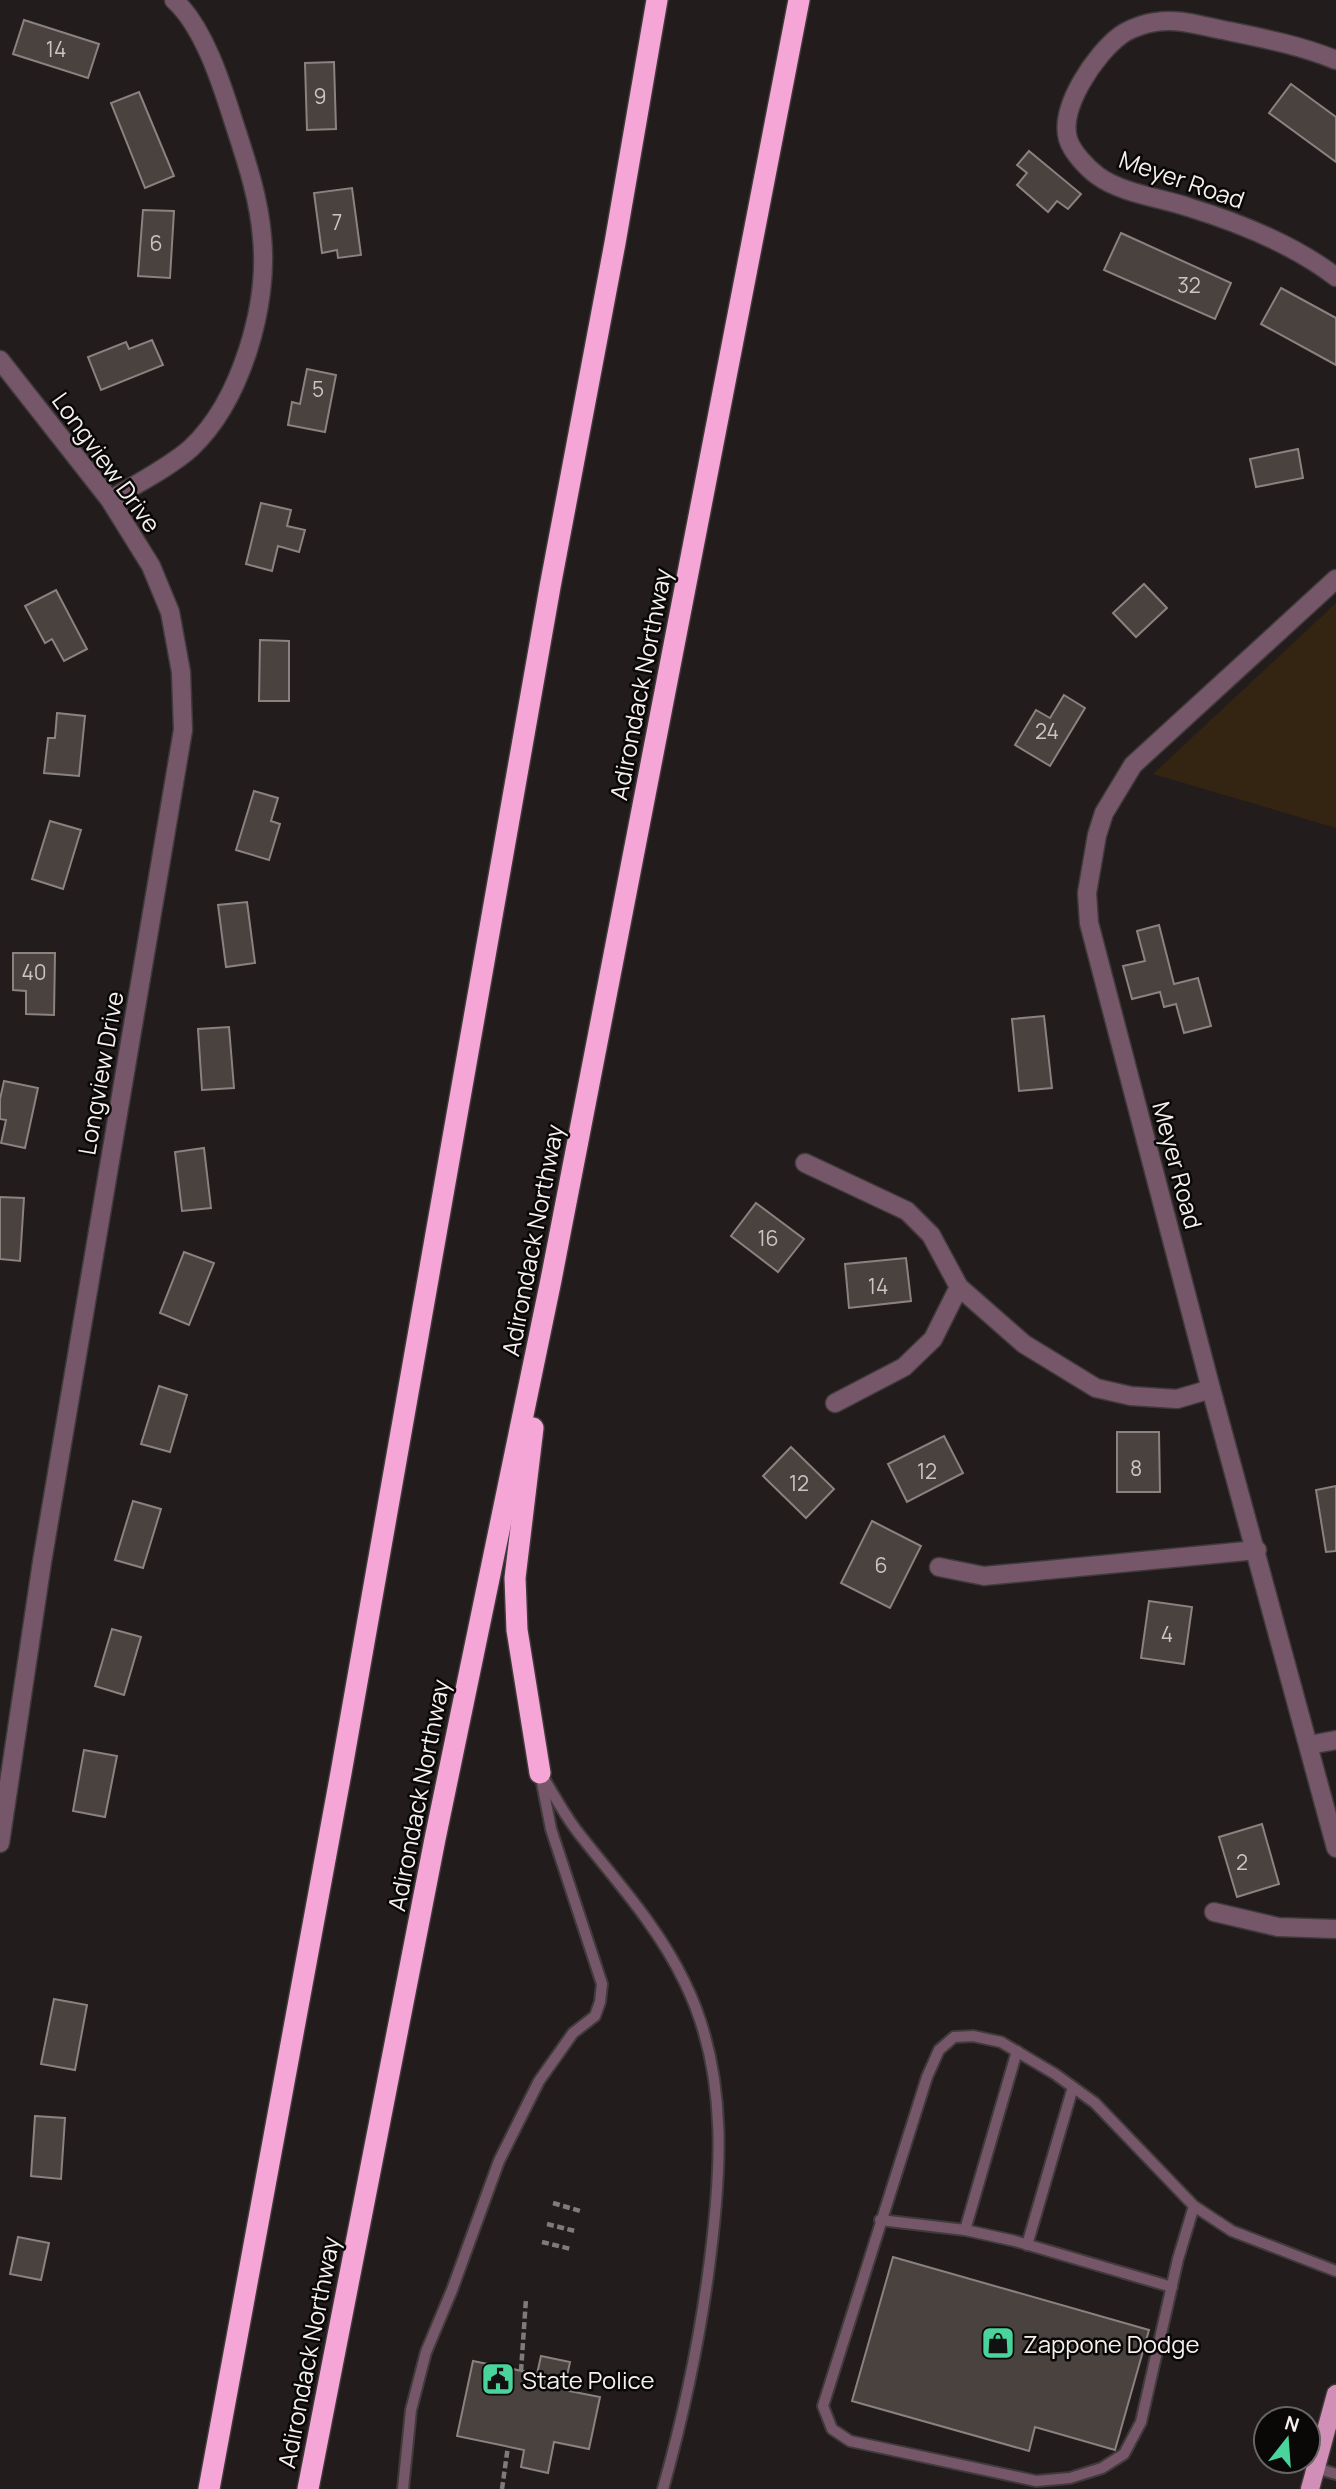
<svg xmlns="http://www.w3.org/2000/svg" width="1336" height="2489" viewBox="0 0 1336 2489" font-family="Manrope,sans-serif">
  <rect width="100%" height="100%" fill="#231c1c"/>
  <!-- green -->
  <polygon fill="#342512" points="1336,603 1336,828 1153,774"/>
  <!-- building -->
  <g fill="#49423f" stroke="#8a827f" stroke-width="2">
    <polygon points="24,20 99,44 88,78 13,54"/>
    <polygon points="334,62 336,129 307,130 305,63"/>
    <polygon points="1291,84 1336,117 1336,162 1269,113"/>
    <polygon points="139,92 174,176 145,188 111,103"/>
    <polygon points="1029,151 1081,194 1068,209 1057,201 1048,212 1017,185 1027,173 1017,165"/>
    <polygon points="352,188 361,255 338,258 337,250 322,253 314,193"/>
    <polygon points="143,210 174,211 170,278 138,276"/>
    <polygon points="1121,233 1231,283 1215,319 1104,270"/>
    <polygon points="1281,288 1336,318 1336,365 1261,324"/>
    <polygon points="152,340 163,365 101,390 88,357 126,342 129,349"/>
    <polygon points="307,369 336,375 325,432 288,425 292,402 300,404"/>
    <polygon points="1298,449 1303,478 1256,487 1250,459"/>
    <polygon points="261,503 291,510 287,526 305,530 299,552 278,546 272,571 246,564"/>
    <polygon points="1144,584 1167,608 1136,637 1113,613"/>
    <polygon points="56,590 87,649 64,661 52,639 45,643 25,606"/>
    <polygon points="260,640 289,641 289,701 259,701"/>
    <polygon points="1064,695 1085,708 1050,766 1015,745 1036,710 1050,718"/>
    <polygon points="57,713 85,716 79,776 44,773 48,738 55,738"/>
    <polygon points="254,791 278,798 271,821 280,824 269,860 236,850"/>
    <polygon points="50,821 81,830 63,889 32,879"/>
    <polygon points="247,902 255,963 226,967 218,905"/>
    <polygon points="1159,925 1174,984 1198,978 1211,1026 1184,1033 1176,1004 1164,1007 1160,992 1132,999 1123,966 1145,961 1137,931"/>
    <polygon points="13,953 55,953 54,1015 26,1014 26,991 13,990"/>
    <polygon points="1044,1016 1052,1088 1019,1091 1012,1019"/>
    <polygon points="229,1027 234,1088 202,1090 198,1029"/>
    <polygon points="4,1081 38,1088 25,1148 1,1143 6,1120 0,1119 0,1099"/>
    <polygon points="204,1148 211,1208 182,1211 175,1152"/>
    <polygon points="0,1197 24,1198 20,1261 0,1259"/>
    <polygon points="756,1203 804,1239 778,1272 731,1236"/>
    <polygon points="184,1252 214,1263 189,1325 160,1313"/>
    <polygon points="906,1258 911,1301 849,1308 845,1264"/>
    <polygon points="159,1386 187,1395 170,1452 141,1444"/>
    <polygon points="1117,1432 1159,1432 1160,1492 1117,1492"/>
    <polygon points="944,1436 963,1473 907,1502 888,1464"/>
    <polygon points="791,1447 834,1489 806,1518 763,1476"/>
    <polygon points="1336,1486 1336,1551 1326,1552 1316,1490"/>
    <polygon points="133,1501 161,1509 143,1568 115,1560"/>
    <polygon points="872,1521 921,1546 890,1608 841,1583"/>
    <polygon points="1149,1601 1192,1607 1184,1664 1141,1658"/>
    <polygon points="112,1629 141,1637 124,1695 95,1686"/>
    <polygon points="84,1750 117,1756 105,1817 73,1811"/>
    <polygon points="1262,1824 1279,1884 1237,1897 1219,1837"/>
    <polygon points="54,1999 87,2005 75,2070 41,2064"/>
    <polygon points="35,2116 65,2118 61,2179 31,2176"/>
    <polygon points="18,2237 49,2243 41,2280 10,2274"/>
    <polygon points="893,2257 1149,2330 1115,2450 1035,2427 1029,2451 852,2401"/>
    <polygon points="541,2356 570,2362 564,2390 600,2397 589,2449 554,2442 548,2473 521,2467 524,2450 457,2436 473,2361 537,2374"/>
  </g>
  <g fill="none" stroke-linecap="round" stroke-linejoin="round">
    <defs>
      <g id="lane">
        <path d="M543,1777C554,1795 564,1814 577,1831C615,1880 657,1925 684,1981C731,2075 721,2182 707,2282C697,2352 682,2421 663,2489"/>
        <polyline points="1194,2206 1178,2259 1141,2422 1124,2454 1102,2468 1070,2478 1036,2481 850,2441 832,2429 823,2406 927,2077 939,2050 954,2037 973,2036 1001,2042 1055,2074 1095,2103 1194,2206 1232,2231 1336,2271"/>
        <polyline points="880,2220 965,2230 1017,2051"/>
        <polyline points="965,2230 1015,2241 1172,2287"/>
        <polyline points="1027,2245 1073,2087"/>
        <polyline points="1316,2468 1336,2474"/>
        <polyline points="403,2489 411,2410 426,2352 452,2290 499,2161 539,2081 573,2033 595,2016 600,2002 602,1984 551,1829 540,1773"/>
      </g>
      <g id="street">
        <path d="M1336,60C1299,45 1262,38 1223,30C1201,26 1179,18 1156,22C1146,23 1129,29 1121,35C1096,53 1059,107 1068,139C1072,152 1087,168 1098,176C1121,193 1161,198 1188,207C1240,223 1293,244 1336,277"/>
        <polyline points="0,360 110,500 151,566 170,612 181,672 183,730 42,1562 0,1843"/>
        <path d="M110,500C134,485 170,467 191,448C241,401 269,305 262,237C259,198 246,160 234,123C222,85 204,27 174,0"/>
        <polyline points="1336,579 1133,765 1104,813 1097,835 1087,893 1089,923 1211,1389 1336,1848"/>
        <polyline points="805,1163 907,1211 931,1235 959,1287 1024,1344 1096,1388 1131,1396 1177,1399 1211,1389"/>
        <polyline points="835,1403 904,1367 933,1339 959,1287"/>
        <polyline points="939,1567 984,1576 1257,1550"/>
        <polyline points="1309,1745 1336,1740"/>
        <polyline points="1214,1912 1278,1927 1336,1929"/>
      </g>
      <polyline id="primary" points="1310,2489 1336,2394"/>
      <g id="highway">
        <polyline points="533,1428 515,1578 517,1630 540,1773"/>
        <polyline points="209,2489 341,1773 550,587 615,243 657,0"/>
        <polyline points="308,2489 435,1839 551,1280 799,0"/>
      </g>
    </defs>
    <!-- lane casing -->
    <use href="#lane" stroke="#403a3a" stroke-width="14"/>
    <!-- street casing -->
    <use href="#street" stroke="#403a3a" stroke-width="21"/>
    <!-- primary casing -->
    <use href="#primary" stroke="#403a3a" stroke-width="21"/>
    <!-- highway casing -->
    <use href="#highway" stroke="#403a3a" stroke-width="24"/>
    <!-- path -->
    <g stroke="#807a7a" stroke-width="4.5" stroke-dasharray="7 3.5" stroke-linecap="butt">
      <polyline points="553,2203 580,2211"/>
      <polyline points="547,2224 575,2231"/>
      <polyline points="542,2242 571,2249"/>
      <polyline points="521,2371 526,2299"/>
      <polyline points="502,2489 508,2446"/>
    </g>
    <!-- lane -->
    <use href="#lane" stroke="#76576a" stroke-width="10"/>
    <!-- street -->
    <use href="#street" stroke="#76576a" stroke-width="18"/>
    <!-- primary -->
    <use href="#primary" stroke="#d18fb7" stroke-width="18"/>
    <!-- highway -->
    <use href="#highway" stroke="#f5a6d6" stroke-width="21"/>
  </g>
  <!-- icons -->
  <defs>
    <symbol id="shop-square" viewBox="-11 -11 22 22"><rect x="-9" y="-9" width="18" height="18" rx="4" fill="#49d49c" stroke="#0a0707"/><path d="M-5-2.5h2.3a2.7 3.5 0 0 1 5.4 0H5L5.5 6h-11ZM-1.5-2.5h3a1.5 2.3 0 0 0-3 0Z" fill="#111"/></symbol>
    <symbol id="civic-square" viewBox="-11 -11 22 22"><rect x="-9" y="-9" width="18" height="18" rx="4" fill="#49d49c" stroke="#0a0707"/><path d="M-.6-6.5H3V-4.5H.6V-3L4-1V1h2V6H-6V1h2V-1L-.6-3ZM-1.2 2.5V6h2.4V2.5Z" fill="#111"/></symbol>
  </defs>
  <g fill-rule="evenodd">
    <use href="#shop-square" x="979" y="2324" width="38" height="38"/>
    <use href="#civic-square" x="479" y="2360" width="38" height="38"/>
  </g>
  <g text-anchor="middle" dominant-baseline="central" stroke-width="5" stroke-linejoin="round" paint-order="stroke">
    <!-- number labels -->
    <g font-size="21" fill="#cac4c4">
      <text x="56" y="49">14</text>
      <text x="320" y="96">9</text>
      <text x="337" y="222">7</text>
      <text x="156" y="243">6</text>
      <text x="1189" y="285">32</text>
      <text x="318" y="389">5</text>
      <text x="1047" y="731">24</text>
      <text x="34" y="972">40</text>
      <text x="768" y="1238">16</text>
      <text x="878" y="1286">14</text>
      <text x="1136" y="1468">8</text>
      <text x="927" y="1471">12</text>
      <text x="799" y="1483">12</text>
      <text x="881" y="1565">6</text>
      <text x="1167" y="1634">4</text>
      <text x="1242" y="1862">2</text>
    </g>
    <!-- street labels -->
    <g font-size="24" fill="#f5f0f0" stroke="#0a0707">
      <text transform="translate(1182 179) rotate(19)">Meyer Road</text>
      <text transform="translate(107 462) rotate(54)">Longview Drive</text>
      <text transform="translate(640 684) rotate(-79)">Adirondack Northway</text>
      <text transform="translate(100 1073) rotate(-80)">Longview Drive</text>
      <text transform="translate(1178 1165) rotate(75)">Meyer Road</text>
      <text transform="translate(532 1240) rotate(-79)">Adirondack Northway</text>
      <text transform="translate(418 1795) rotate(-79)">Adirondack Northway</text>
      <text transform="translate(308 2352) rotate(-79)">Adirondack Northway</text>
    </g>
    <!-- poi labels -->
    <g font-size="24" fill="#f5f0f0" stroke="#0a0707" text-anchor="start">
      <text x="1023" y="2343">Zappone Dodge</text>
      <text x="522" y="2379">State Police</text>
    </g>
  </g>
  <!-- north arrow -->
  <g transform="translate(1287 2440) rotate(17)"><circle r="33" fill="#0a0707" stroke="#686464" stroke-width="2"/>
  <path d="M0-5L12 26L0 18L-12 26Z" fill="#49d49c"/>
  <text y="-10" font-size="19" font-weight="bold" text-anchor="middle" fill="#f5f0f0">N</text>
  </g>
</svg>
